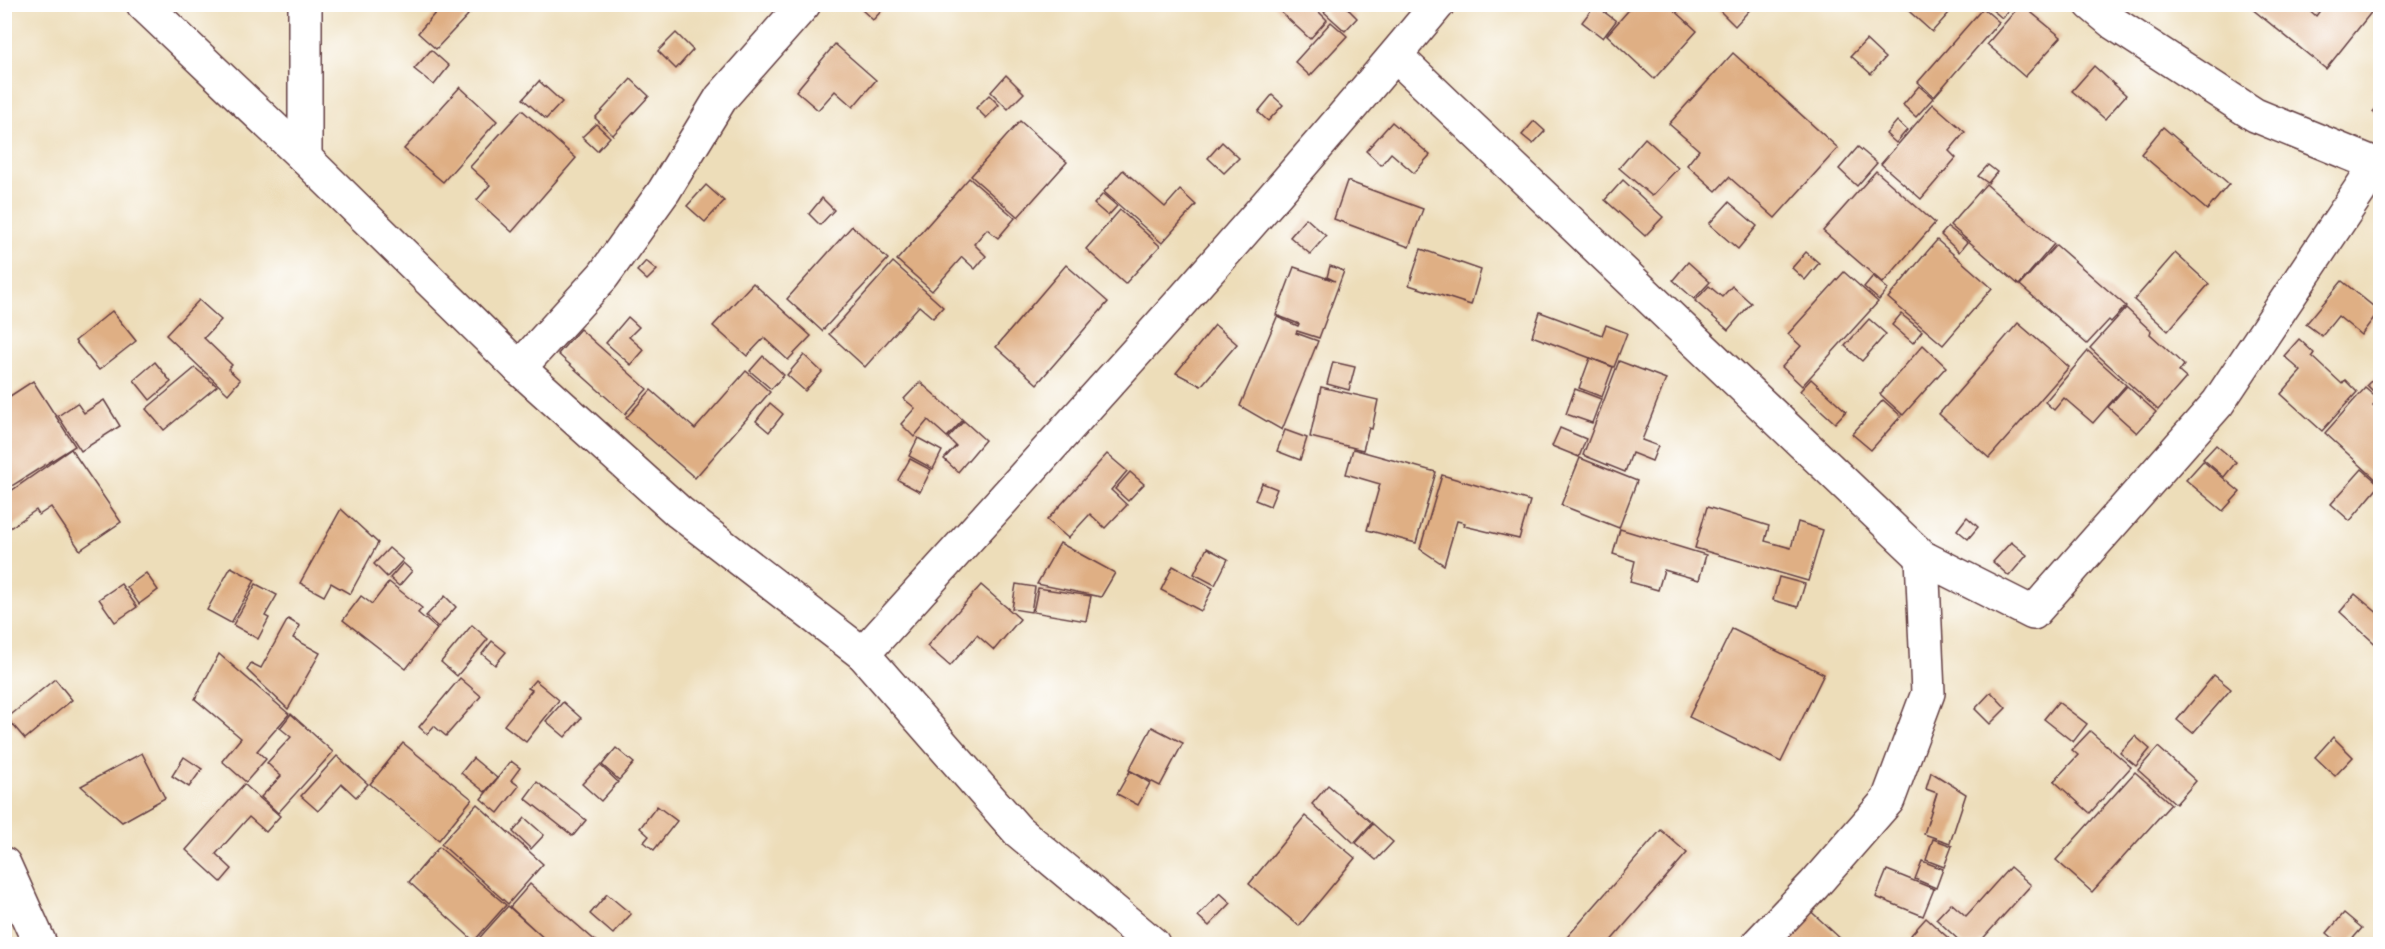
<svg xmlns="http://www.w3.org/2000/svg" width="2385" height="949" viewBox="0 0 2385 949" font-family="'Libre Bodoni',serif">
  <rect width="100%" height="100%" fill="#fff"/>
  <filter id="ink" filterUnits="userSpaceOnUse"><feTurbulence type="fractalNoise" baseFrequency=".0167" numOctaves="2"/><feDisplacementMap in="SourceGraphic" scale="12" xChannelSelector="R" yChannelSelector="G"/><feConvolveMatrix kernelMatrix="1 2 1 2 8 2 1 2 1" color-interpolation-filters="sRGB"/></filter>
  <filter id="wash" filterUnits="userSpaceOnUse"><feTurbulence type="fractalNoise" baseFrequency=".008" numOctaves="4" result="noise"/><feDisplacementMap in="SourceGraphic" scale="24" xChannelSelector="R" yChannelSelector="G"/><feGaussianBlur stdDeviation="1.35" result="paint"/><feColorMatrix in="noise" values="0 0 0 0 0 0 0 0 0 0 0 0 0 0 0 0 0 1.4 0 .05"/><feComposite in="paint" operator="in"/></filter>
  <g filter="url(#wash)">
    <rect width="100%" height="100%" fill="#edddb9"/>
    <g id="blocks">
      <!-- building -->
      <g fill="#dfaf84">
        <polygon points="443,4 456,4 468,15 436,49 418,33"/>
        <polygon points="461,4 478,4 470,13"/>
        <polygon points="867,4 884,4 886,6 873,20 862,10"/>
        <polygon points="1272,4 1311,4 1327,20 1310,39"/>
        <polygon points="1331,4 1343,4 1357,18 1345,31 1324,12"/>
        <polygon points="1634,4 1668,4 1697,31 1654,79 1607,35"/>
        <polygon points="1713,4 1755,4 1735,26"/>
        <polygon points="1901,4 1957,4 1932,32"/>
        <polygon points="2021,4 2061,37 2025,77 1987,44"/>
        <polygon points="2246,4 2303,4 2316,16 2325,4 2366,4 2373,10 2326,69"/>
        <polygon points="1595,5 1616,21 1603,38 1582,22"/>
        <polygon points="1992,5 2014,5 2002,18 1989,7"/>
        <polygon points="1983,8 1999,22 1934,97 1918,82"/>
        <polygon points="1331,22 1347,36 1310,76 1295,62"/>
        <polygon points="676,33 693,50 676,69 658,51"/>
        <polygon points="1866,40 1885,58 1871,74 1851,56"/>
        <polygon points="835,44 876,80 853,107 835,91 818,110 796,91"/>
        <polygon points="431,50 449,66 434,85 414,69"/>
        <polygon points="1733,53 1838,148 1775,218 1729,177 1716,191 1687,165 1699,150 1669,124"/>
        <polygon points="2094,66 2126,95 2105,119 2072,91"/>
        <polygon points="1006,75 1024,93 1008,109 991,92"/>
        <polygon points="631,79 649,96 613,135 595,118"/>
        <polygon points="539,81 562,102 546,119 523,99"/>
        <polygon points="1919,86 1933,98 1916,117 1903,105"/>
        <polygon points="460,87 497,121 443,182 404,149"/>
        <polygon points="989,95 999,105 986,118 976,108"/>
        <polygon points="1272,95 1283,105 1268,121 1258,112"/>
        <polygon points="2380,103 2380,119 2373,112"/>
        <polygon points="1933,104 1965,132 1949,151 1956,158 1921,199 1881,164"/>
        <polygon points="522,110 576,158 512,232 477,200 490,185 470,167"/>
        <polygon points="1020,121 1067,162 1018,217 971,176"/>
        <polygon points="1534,121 1545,131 1533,144 1522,135"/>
        <polygon points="1897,121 1907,130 1896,143 1886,134"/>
        <polygon points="1392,122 1430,155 1414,173 1391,153 1381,165 1366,151"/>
        <polygon points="596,124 610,137 597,151 582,137"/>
        <polygon points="2163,127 2229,184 2207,210 2141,154"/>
        <polygon points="1645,138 1678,168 1652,196 1619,168"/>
        <polygon points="1222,142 1239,158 1224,173 1208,158"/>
        <polygon points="1858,147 1877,163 1857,186 1839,169"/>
        <polygon points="1988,165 1997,172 1988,183 1978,176"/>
        <polygon points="1123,170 1165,207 1180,190 1196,205 1162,243 1104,192"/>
        <polygon points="1876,171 1935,223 1883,283 1823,231"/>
        <polygon points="969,178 1015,218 998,238 987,229 974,244 986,256 975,269 962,257 932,291 897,260"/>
        <polygon points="1623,180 1663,217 1645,236 1605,200"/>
        <polygon points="1347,181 1423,209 1409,247 1334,219"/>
        <polygon points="1986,184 2054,244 2019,285 1950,225"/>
        <polygon points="706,185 724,201 705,222 687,206"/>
        <polygon points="1103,194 1117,206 1108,216 1094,204"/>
        <polygon points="822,198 834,210 820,225 809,214"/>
        <polygon points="1729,202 1757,226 1738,249 1709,224"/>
        <polygon points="1120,210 1160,246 1125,284 1086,249"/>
        <polygon points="1306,218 1326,236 1310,254 1290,237"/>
        <polygon points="852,226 888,259 822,331 787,299"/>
        <polygon points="1948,227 1967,242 1959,252 1941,235"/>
        <polygon points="1937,240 1992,288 1943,345 1888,298"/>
        <polygon points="2056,245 2126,306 2111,322 2109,320 2087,344 2020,285"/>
        <polygon points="1421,249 1481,270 1471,305 1409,285"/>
        <polygon points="1806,252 1819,263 1805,280 1792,268"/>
        <polygon points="2175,253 2209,284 2168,331 2134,300"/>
        <polygon points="646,261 657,270 647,280 637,271"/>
        <polygon points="893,262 943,307 933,318 919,306 865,367 829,334"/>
        <polygon points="1688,262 1710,282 1694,299 1673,280"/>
        <polygon points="1066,265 1108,302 1037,384 996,347"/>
        <polygon points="1330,266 1344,271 1319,338 1297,331 1296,333 1318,341 1282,430 1240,406 1277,317 1298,326 1299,324 1276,315 1294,267 1335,281 1327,277"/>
        <polygon points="1844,272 1878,302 1802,386 1782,367 1801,346 1788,334"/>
        <polygon points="1873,276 1888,289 1879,300 1864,287"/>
        <polygon points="2342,281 2379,311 2361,335 2338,316 2322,336 2306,324"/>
        <polygon points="753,283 811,336 788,360 764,338 747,356 713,326"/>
        <polygon points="1709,286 1722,297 1732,286 1751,303 1728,330 1695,301"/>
        <polygon points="199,300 221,320 204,338 232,365 228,369 240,380 228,394 166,335"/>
        <polygon points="2126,308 2151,331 2150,334 2184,365 2179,372 2186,378 2158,410 2090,348"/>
        <polygon points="112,311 136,341 99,370 75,341"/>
        <polygon points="1540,312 1602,335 1606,325 1627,333 1614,367 1532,336"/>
        <polygon points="1901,314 1922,331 1913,343 1892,325"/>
        <polygon points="628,317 639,327 629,337 644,350 631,365 606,343"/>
        <polygon points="1869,319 1886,334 1862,361 1845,346"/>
        <polygon points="2018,323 2069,367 1989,458 1939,414"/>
        <polygon points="1215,325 1237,344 1201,386 1176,373"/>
        <polygon points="580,329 647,389 625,414 558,354"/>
        <polygon points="2299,339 2314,353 2312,356 2342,384 2345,380 2357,392 2322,431 2281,394 2301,371 2284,356"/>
        <polygon points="1923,345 1946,367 1903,415 1880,394"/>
        <polygon points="2088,351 2126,385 2093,423 2064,398 2054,410 2045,402"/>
        <polygon points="804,355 822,372 805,391 787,375"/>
        <polygon points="763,356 784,375 771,389 750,371"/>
        <polygon points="1590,358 1613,367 1602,397 1579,388"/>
        <polygon points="1619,361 1666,379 1642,440 1658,446 1652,461 1632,453 1625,472 1583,455"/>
        <polygon points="155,362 171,382 150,400 134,380"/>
        <polygon points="1333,362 1355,367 1349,390 1327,384"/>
        <polygon points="195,368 217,386 164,430 146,409"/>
        <polygon points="746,371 770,392 695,478 626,418 651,390 695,429"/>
        <polygon points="2380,372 2380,398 2367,385"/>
        <polygon points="1811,379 1846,411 1835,423 1800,391"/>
        <polygon points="33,381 75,446 4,491 4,400"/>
        <polygon points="920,382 963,420 947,437 928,420 914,437 901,424 915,408 904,399"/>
        <polygon points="2127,386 2156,412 2137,433 2108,407"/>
        <polygon points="1321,387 1378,400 1372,429 1369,428 1363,450 1310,437"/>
        <polygon points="2365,388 2379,400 2373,406 2380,413 2380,483 2325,433"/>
        <polygon points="1575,389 1601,399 1592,423 1566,414"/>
        <polygon points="104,400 120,426 81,451 58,416 77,403 84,413"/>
        <polygon points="1883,400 1901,416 1871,450 1852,434"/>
        <polygon points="770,403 783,414 769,432 756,421"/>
        <polygon points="964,421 985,440 958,472 944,459 956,446 948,438"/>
        <polygon points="1560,428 1586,439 1579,457 1552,446"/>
        <polygon points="1285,430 1307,438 1300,460 1277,451"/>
        <polygon points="918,438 942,451 933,469 909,456"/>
        <polygon points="2216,445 2236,462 2224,477 2203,459"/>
        <polygon points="71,449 121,522 80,550 51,507 39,515 36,510 4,532 4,496"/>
        <polygon points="1353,449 1436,472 1416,543 1367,530 1380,484 1346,474"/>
        <polygon points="1107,454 1127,471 1111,490 1127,505 1105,528 1090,514 1068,538 1047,520"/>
        <polygon points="1580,458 1637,481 1619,528 1561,505"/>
        <polygon points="910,459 931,470 920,492 898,480"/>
        <polygon points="2203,461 2240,492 2223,511 2186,480"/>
        <polygon points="2362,469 2380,485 2350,521 2331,504"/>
        <polygon points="1130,472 1144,484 1128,501 1115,489"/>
        <polygon points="1442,475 1530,501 1519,539 1464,526 1465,523 1457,521 1444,565 1420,549"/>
        <polygon points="1262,483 1277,489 1270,506 1255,500"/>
        <polygon points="1707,507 1769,526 1765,541 1791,548 1798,522 1823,530 1808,581 1695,548"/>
        <polygon points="341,509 378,543 350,594 331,583 324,596 300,583"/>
        <polygon points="1967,517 1978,527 1968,539 1957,530"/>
        <polygon points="1620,529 1706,555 1699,580 1664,570 1658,590 1630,582 1635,561 1613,554"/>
        <polygon points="2011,542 2027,555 2009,576 1993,562"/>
        <polygon points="1060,543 1115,573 1101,597 1037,584"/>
        <polygon points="389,548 403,560 387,577 374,564"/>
        <polygon points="1207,548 1228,559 1215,585 1194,574"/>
        <polygon points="403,563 412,571 399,586 390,578"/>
        <polygon points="1173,566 1213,588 1201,611 1161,590"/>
        <polygon points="231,567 255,580 231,623 207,610"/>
        <polygon points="146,573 158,590 139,604 127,587"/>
        <polygon points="1779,577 1805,584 1798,607 1773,600"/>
        <polygon points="389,582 422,608 418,613 437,629 406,669 343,620 361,596 372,604"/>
        <polygon points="121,584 137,607 115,622 99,599"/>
        <polygon points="256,584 277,595 265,616 269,618 258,639 233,625"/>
        <polygon points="1016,584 1035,587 1031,612 1012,609"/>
        <polygon points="981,585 1020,619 994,650 977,635 950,666 927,646"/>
        <polygon points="1038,588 1091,596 1086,621 1033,612"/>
        <polygon points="2355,594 2380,615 2380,648 2340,612"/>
        <polygon points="445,596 456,607 438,627 426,616"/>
        <polygon points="288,619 300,626 293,638 320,653 288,709 247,670 251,663 261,668"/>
        <polygon points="472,625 488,639 457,676 441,662"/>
        <polygon points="1732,629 1824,674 1781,762 1689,717"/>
        <polygon points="492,641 506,652 495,665 482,654"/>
        <polygon points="219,654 289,714 257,751 266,759 246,782 222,761 241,738 195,699"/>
        <polygon points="2214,675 2231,689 2193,733 2177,720"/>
        <polygon points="460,678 481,696 446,736 434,726 427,734 419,727"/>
        <polygon points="55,679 72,700 25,739 7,718"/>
        <polygon points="535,680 559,700 526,742 504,725 532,690 528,688"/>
        <polygon points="1991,692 2006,708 1990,724 1975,709"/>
        <polygon points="563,702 581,718 565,737 546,721"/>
        <polygon points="2058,702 2087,724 2073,742 2044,719"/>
        <polygon points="291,714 333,752 278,813 261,797 281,776 267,763 291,737 280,728"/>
        <polygon points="1152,727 1183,743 1160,786 1129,770"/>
        <polygon points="2090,731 2131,767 2090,813 2054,781 2078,755 2072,750"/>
        <polygon points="2135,736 2150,749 2136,766 2120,753"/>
        <polygon points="2333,737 2353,757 2335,776 2315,757"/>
        <polygon points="403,743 472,799 439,840 370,784"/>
        <polygon points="2158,747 2196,781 2176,804 2138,770"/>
        <polygon points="616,748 634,763 619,780 602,765"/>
        <polygon points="142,753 165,798 122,822 81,786"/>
        <polygon points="337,756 368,784 356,797 342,784 318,811 301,796"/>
        <polygon points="184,757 202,769 189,787 172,776"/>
        <polygon points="473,758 497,778 485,792 461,773"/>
        <polygon points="511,761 520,768 511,780 519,786 498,813 481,799"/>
        <polygon points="600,765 618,782 601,801 582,784"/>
        <polygon points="1130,771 1150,783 1138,805 1117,794"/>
        <polygon points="1931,772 1966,794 1950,843 1924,834 1937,793 1926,789"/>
        <polygon points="2135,772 2171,804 2092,892 2056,860"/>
        <polygon points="537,782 586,820 573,836 525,798"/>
        <polygon points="244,784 280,816 266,832 249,817 216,854 232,869 221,882 186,850"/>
        <polygon points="1328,785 1372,823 1354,843 1312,804"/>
        <polygon points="477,804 543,864 508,904 441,844"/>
        <polygon points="657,806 677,821 654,850 644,842 649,836 640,828"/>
        <polygon points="1305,816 1355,858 1299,926 1249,884"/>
        <polygon points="525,818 544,835 531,849 513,832"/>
        <polygon points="1373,824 1393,842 1376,860 1356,843"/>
        <polygon points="1661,830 1687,853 1608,944 1561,944"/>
        <polygon points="1933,839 1952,846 1944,867 1926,860"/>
        <polygon points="439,847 506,905 474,941 409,882"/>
        <polygon points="1922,861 1943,869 1936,888 1915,879"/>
        <polygon points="2010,867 2031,885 1978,944 1963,944 1936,919 1951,903 1966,916"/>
        <polygon points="1887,870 1934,889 1923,916 1876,897"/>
        <polygon points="530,884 599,944 474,944 508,906 548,942 510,907"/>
        <polygon points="1220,893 1231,903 1209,926 1198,916"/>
        <polygon points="607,894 631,914 613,934 590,914"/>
        <polygon points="1803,904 1843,941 1840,944 1770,944"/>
        <polygon points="2344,913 2362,928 2348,944 2340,944 2327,933"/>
        <polygon points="1926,918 1955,944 1921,944 1911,935"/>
      </g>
    </g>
  </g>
  <g filter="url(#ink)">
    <use href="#blocks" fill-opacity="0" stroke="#623c40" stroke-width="1.5"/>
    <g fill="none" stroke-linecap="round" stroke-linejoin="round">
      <defs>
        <g id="street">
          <polyline points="143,4 305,158 519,368 679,512 863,654 1018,831 1153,944"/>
          <polyline points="2091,4 2115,24 2255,115 2380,166"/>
          <polyline points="1396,56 1922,557"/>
          <polyline points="305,158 305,4"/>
          <polyline points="519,368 603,276 664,191 721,98 804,4"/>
          <path d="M863,654C1057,440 1253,227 1438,4"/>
          <polyline points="4,864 40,944"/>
          <polyline points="1758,944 1814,885 1888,800 1928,693 1922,557 2033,613 2218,403 2377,164"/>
        </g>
      </defs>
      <!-- street casing -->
      <use href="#street" stroke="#623c40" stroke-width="36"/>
      <!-- street -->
      <use href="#street" stroke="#fff" stroke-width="33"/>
    </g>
  </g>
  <!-- margin -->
  <rect width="2385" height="949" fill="none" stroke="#fff" stroke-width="24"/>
</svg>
